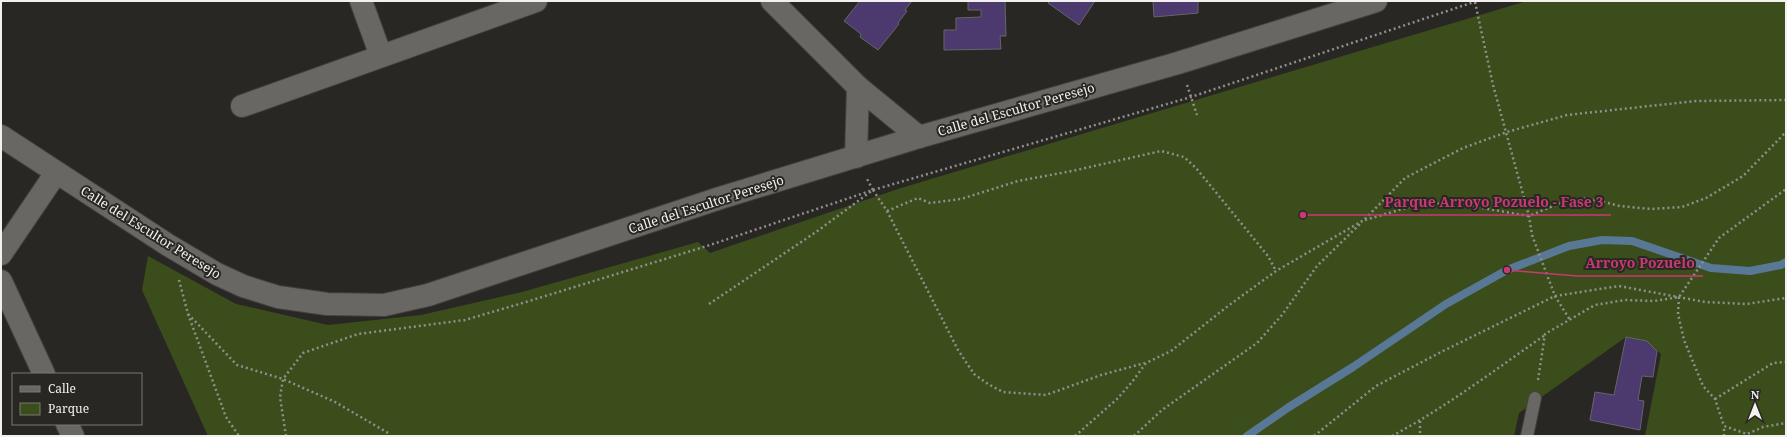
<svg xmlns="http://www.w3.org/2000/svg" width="1787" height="437" viewBox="0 0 1787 437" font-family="'Noto Serif',serif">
  <rect width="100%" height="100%" fill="#292724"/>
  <!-- green -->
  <polygon fill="#3c4d1c" points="1527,1 1786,1 1786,436 1645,436 1661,354 1647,341 1626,337 1519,413 1514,436 208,436 142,290 148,256 236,304 328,325 421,315 522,292 698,242 710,253 901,188"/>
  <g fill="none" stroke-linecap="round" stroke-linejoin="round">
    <!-- stream -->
    <polyline stroke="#597895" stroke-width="8" points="1247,436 1289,407 1353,367 1446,304 1507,270 1569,246 1602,240 1632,241 1711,268 1750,271 1781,265 1786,262"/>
  </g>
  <!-- building -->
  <g fill="#4c396d" stroke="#666569">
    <polygon points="860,1 912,1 905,10 907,11 898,23 899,24 878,50 860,37 861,34 844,21"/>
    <polygon points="968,1 1005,1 1006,36 1000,36 1001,49 944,50 944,30 956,30 956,18 981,17 981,10 968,10"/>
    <polygon points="1050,1 1095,1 1079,25 1048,3"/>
    <polygon points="1153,1 1198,1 1198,13 1154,17"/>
    <polygon points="1626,337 1647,341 1657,351 1653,377 1642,376 1638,400 1644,401 1640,430 1590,420 1595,392 1614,395"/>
  </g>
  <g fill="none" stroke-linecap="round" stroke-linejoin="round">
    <defs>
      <polyline id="lane" points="1527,436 1535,398"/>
      <g id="street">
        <polyline points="361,1 381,56"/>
        <polyline points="772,1 858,87 919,137"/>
        <polyline points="242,106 536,1"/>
        <polyline points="1,136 168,245 217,274 243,286 278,297 327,304 384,305 428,295 720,198 919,137 1178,63 1376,1"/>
        <polyline points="856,157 858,87"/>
        <polyline points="1,254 56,173"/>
        <polyline points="1,281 44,374"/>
        <polyline points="67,424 73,436"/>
      </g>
    </defs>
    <!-- lane casing -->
    <use href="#lane" stroke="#43423f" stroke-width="14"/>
    <!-- street casing -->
    <use href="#street" stroke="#43423f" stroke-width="24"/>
    <!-- path -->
    <g stroke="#908f8c" stroke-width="2.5" stroke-dasharray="2 3" stroke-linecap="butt">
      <polyline points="1475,2 1493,85 1529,216 1532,235 1555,296 1570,320"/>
      <polyline points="1187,85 1197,115"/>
      <polyline points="873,190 887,211 958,350 974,374 988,384 1003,392 1046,395 1101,375 1145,363"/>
      <polyline points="887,211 918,198 930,203 961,199 1018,181 1072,171 1161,151 1184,157 1196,168 1268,256 1276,271"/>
      <polyline points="1365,220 1423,203 1465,205 1529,216 1558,204 1587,198 1620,206 1651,209 1682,207 1706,198 1743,176 1786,132"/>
      <polyline points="179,280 188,314 226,417 239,436"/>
      <polyline points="1679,297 1678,314 1684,340 1703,386 1715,399 1724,426 1747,434 1763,427 1786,423"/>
      <polyline points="709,304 816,232 873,190 866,177"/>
      <polyline points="188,314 237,365 283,379 335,402 390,434"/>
      <polyline points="1538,380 1545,334 1595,305 1625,300 1654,301 1679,297 1719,238 1786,189"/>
      <polyline points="1715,399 1773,363 1786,362"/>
      <polyline points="1420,421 1420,436"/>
      <polyline points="286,436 280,397 283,379 303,353 358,334 465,320 526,302 707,246 873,190 1191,97 1477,1"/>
      <polyline points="1075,436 1117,399 1132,382 1146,363 1171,351 1228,306 1276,271 1364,220 1405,178 1463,148 1507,132 1567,115 1696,101 1786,100"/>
      <polyline points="1134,436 1162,410 1257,343 1282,315 1317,266 1361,223"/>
      <polyline points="1314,436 1376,386 1443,351 1555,296 1619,286 1705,302 1747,304 1786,298"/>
      <path d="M1392,436C1446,407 1495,370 1545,335"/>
      <polyline points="1724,436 1724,426"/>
    </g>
    <!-- lane -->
    <use href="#lane" stroke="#696764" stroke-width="12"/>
    <!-- street -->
    <use href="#street" stroke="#696764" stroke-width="22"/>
  </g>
  <g text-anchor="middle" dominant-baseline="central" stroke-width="4" stroke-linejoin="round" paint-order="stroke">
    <!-- street labels -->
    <g font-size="13" fill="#f2f1ef" stroke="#292724">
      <text transform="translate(1016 109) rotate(-16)">Calle del Escultor Peresejo</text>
      <text transform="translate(706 204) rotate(-18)">Calle del Escultor Peresejo</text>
      <text transform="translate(151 232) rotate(32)">Calle del Escultor Peresejo</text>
    </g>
  </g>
  <!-- callouts -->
  <path fill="none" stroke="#c93971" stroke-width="1.5" d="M1303 215L1377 215H1611M1507 270L1577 276H1703"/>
  <g fill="#c93971" stroke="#292724" stroke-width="1.5">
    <circle cx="1303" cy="215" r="4"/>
    <circle cx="1507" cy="270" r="4"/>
  </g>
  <g font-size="14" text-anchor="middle" font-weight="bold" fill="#c93971" stroke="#292724" stroke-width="4" stroke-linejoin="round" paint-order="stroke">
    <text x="1494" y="207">Parque Arroyo Pozuelo - Fase 3</text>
    <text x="1640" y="268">Arroyo Pozuelo</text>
  </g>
  <!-- border -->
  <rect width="1787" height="437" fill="none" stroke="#f2f1ef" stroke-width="4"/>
  <!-- legend -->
  <rect x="12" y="373" width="130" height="52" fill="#292724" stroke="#797875"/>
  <rect x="20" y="386" width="20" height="6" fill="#696764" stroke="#797875"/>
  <text x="48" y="393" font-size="12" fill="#f2f1ef">Calle</text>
  <rect x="20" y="403" width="20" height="12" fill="#3c4d1c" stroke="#797875"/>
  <text x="48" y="413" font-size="12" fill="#f2f1ef">Parque</text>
  <!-- north arrow -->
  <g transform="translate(1755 405)" stroke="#292724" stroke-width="3" paint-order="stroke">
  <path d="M0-3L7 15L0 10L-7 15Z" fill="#f2f1ef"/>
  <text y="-6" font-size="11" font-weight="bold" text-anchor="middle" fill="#f2f1ef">N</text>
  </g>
</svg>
